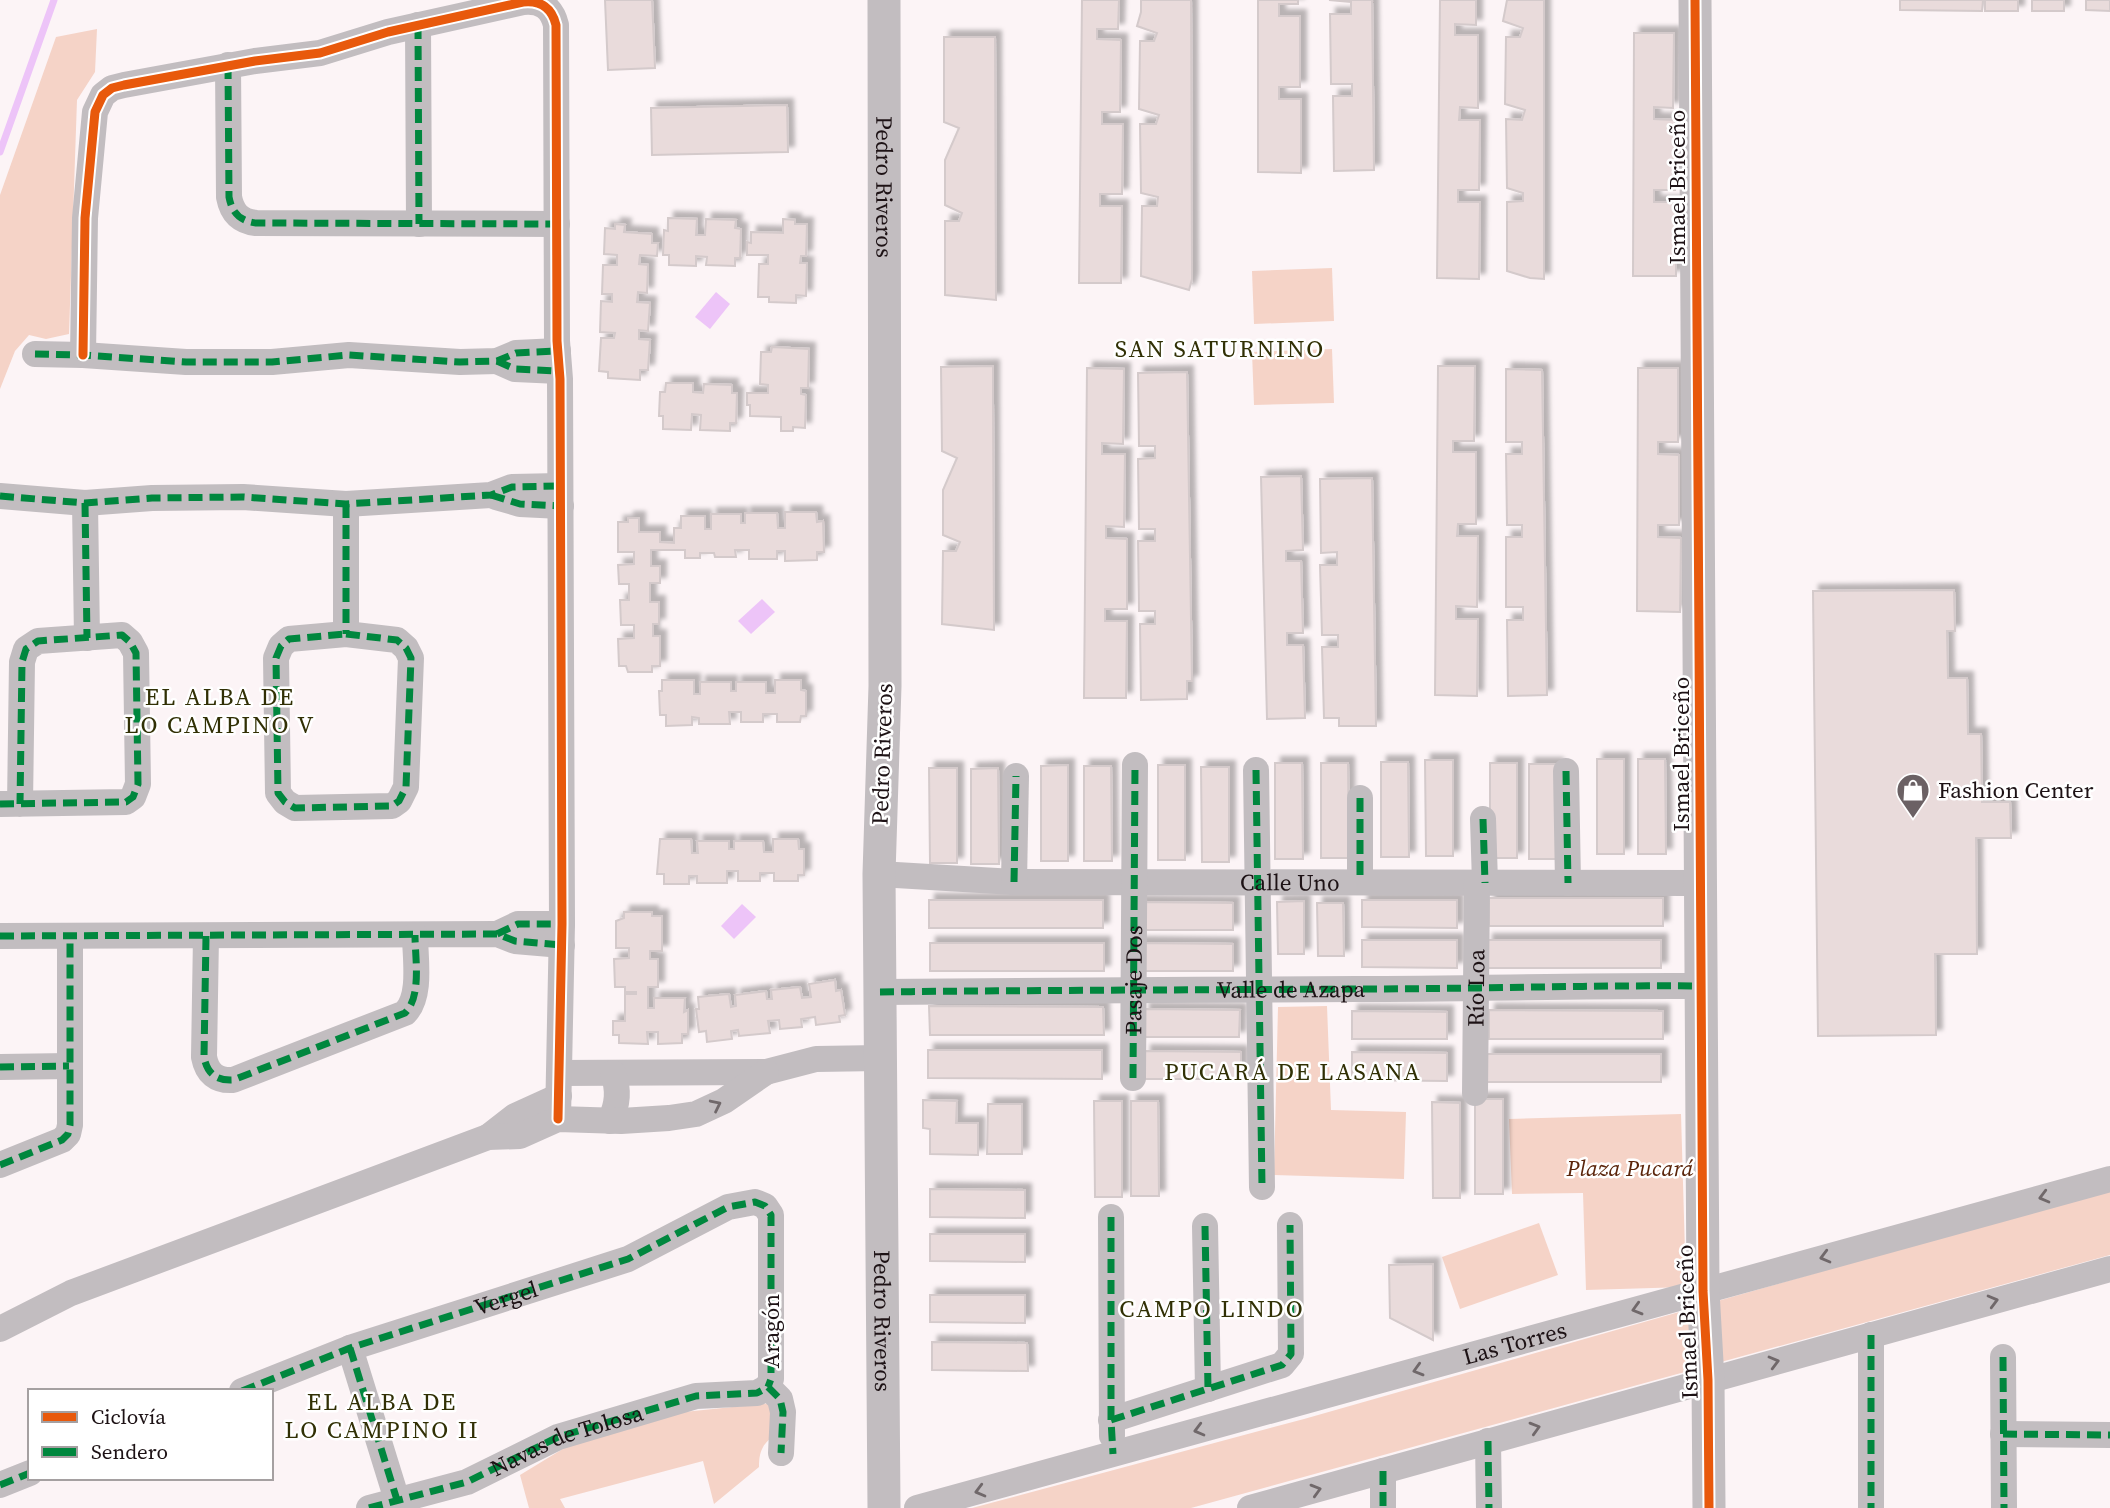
<svg xmlns="http://www.w3.org/2000/svg" width="2110" height="1508" viewBox="0 0 2110 1508" font-family="'Source Serif 4',serif">
  <defs>
    <filter id="shadow"><feDropShadow dx="6" dy="-6" stdDeviation="2" flood-color="#0004"/></filter>
  </defs>
  <rect width="100%" height="100%" fill="#fcf4f6"/>
  <!-- green -->
  <g fill="#f5d3c7">
    <polygon points="97,29 95,72 77,100 69,334 46,339 29,335 15,351 0,389 0,195 56,37"/>
    <polygon points="1332,268 1334,321 1254,324 1252,271"/>
    <polygon points="1332,349 1334,403 1254,405 1252,352"/>
    <polygon points="1327,1006 1331,1110 1406,1112 1404,1179 1274,1175 1278,1007"/>
    <polygon points="1681,1114 1686,1287 1586,1290 1583,1193 1512,1194 1509,1119"/>
    <polygon points="2110,1189 2110,1255 1191,1508 972,1508 1304,1419"/>
    <polygon points="1539,1223 1558,1275 1460,1309 1442,1257"/>
    <path d="M772,1403L773,1436C762,1445 759,1452 759,1467L714,1504L703,1461L560,1499L565,1508H529L520,1475L566,1447L684,1412Z"/>
  </g>
  <!-- water -->
  <g fill="#edc4f8">
    <polygon points="716,292 730,304 710,329 695,317"/>
    <polygon points="762,599 775,612 751,634 738,621"/>
    <polygon points="742,904 756,917 734,939 721,926"/>
  </g>
  <g fill="none" stroke-linecap="round" stroke-linejoin="round">
    <!-- stream -->
    <polyline stroke="#edc4f8" stroke-width="7" points="0,152 54,0"/>
  </g>
  <!-- building -->
  <g fill="#e9dbdb" stroke="#d4cacb" stroke-width="2" filter="url(#shadow)">
    <polygon points="605,0 652,0 655,68 608,70"/>
    <polygon points="1082,0 1119,0 1118,29 1097,29 1097,39 1121,40 1120,112 1102,112 1102,124 1123,124 1122,194 1100,194 1100,206 1122,206 1121,283 1079,283"/>
    <polygon points="1141,0 1191,0 1192,279 1189,290 1141,276 1142,206 1157,206 1158,197 1141,193 1140,124 1156,124 1159,115 1139,109 1140,41 1154,41 1157,33 1137,26 1141,12"/>
    <polygon points="1258,0 1298,0 1298,4 1279,4 1279,16 1300,16 1300,87 1279,87 1279,99 1301,99 1301,173 1258,172"/>
    <polygon points="1329,0 1372,0 1374,170 1334,171 1333,96 1352,96 1352,84 1331,84 1330,14 1351,14 1351,2"/>
    <polygon points="1440,0 1476,0 1476,25 1455,24 1455,35 1478,35 1478,108 1460,107 1459,120 1480,120 1479,190 1458,190 1458,202 1480,202 1479,279 1437,278"/>
    <polygon points="1507,0 1544,0 1544,279 1530,278 1507,271 1507,202 1523,201 1523,193 1507,188 1506,119 1522,120 1525,110 1505,104 1506,37 1520,37 1523,28 1503,21"/>
    <polygon points="1900,0 1983,0 1982,11 1900,10"/>
    <rect x="1985" y="0" width="33" height="11"/>
    <rect x="2032" y="0" width="32" height="11"/>
    <polygon points="2086,0 2110,0 2110,11 2086,10"/>
    <polygon points="1634,33 1674,33 1673,108 1654,107 1654,119 1675,120 1675,190 1654,190 1654,202 1676,202 1676,276 1633,276"/>
    <polygon points="944,37 995,37 996,300 945,295 945,221 959,221 962,213 945,205 945,160 959,128 944,122"/>
    <polygon points="787,105 788,152 652,155 651,108"/>
    <polygon points="668,218 697,219 696,235 705,235 706,219 736,220 735,228 741,229 740,258 735,258 735,266 706,265 707,257 696,256 696,266 669,265 669,255 663,255 664,230 668,231"/>
    <polygon points="783,219 795,220 795,224 807,224 806,256 801,256 800,263 807,263 806,296 796,295 796,303 769,302 769,297 758,297 759,264 768,264 768,255 747,255 747,242 751,243 751,232 783,233"/>
    <polygon points="615,224 625,225 624,232 652,234 652,243 658,243 657,256 640,255 639,264 648,265 647,293 638,292 637,302 650,303 648,331 639,330 639,339 650,340 648,370 640,370 640,380 608,378 608,372 599,371 601,338 614,338 615,333 600,332 601,301 612,302 612,294 602,294 603,265 617,265 617,255 604,254 605,228 615,229"/>
    <polygon points="772,347 809,349 808,388 801,388 801,394 806,395 805,428 793,427 793,431 781,431 781,417 750,416 750,405 747,405 747,393 768,393 768,385 760,384 761,352 771,352"/>
    <polygon points="993,366 993,403 994,630 942,624 943,551 956,551 960,542 943,535 943,490 957,458 942,451 941,367"/>
    <polygon points="1438,366 1475,366 1474,441 1453,441 1453,452 1476,452 1476,524 1458,524 1457,536 1478,536 1477,607 1456,606 1456,619 1478,619 1477,696 1435,695"/>
    <polygon points="1087,368 1124,369 1123,444 1102,443 1102,454 1125,454 1124,527 1106,526 1106,538 1127,539 1127,609 1105,609 1105,621 1127,621 1126,698 1084,698"/>
    <polygon points="1638,368 1678,368 1678,442 1658,442 1658,454 1679,455 1679,525 1658,525 1658,537 1681,538 1680,612 1637,611"/>
    <polygon points="1506,369 1542,370 1547,695 1508,696 1507,620 1523,620 1523,607 1506,607 1506,537 1522,537 1522,525 1507,525 1506,454 1522,454 1522,442 1506,442"/>
    <polygon points="1187,372 1192,681 1187,681 1187,699 1141,700 1140,624 1155,624 1155,611 1139,611 1138,541 1155,541 1155,529 1139,529 1138,459 1155,458 1155,446 1139,446 1138,373"/>
    <polygon points="666,383 693,383 693,392 703,393 704,384 732,385 732,393 737,393 736,423 730,423 730,431 700,430 701,415 692,414 691,430 663,429 663,416 659,416 660,392 665,392"/>
    <polygon points="1301,476 1303,550 1286,551 1286,561 1301,561 1303,633 1287,633 1287,645 1303,645 1305,718 1267,719 1261,477"/>
    <polygon points="1372,478 1376,726 1339,726 1339,718 1324,718 1322,647 1338,647 1338,635 1322,635 1320,565 1337,565 1337,552 1321,553 1320,479"/>
    <polygon points="785,512 816,512 817,522 823,521 824,552 817,552 817,560 785,561 785,551 777,551 777,559 749,559 749,550 735,550 736,557 715,557 714,553 700,553 700,558 685,558 685,550 651,550 651,566 660,566 660,583 650,583 650,602 659,602 659,624 653,624 653,636 660,636 660,666 652,666 652,672 628,672 626,666 619,666 618,639 634,638 634,625 621,625 620,600 629,600 629,584 619,584 618,565 634,564 634,552 618,552 618,522 628,522 628,518 639,518 639,532 660,532 660,542 674,543 674,528 681,528 681,516 705,516 705,529 711,529 711,514 741,514 741,523 745,523 745,513 777,513 778,528 785,528"/>
    <polygon points="1954,590 1955,631 1947,631 1948,678 1967,678 1968,734 1981,734 1982,802 2010,802 2011,838 1976,838 1977,954 1935,954 1936,1035 1818,1036 1813,591"/>
    <polygon points="662,680 694,680 694,694 700,694 700,682 731,682 731,691 736,691 736,682 766,682 766,693 775,693 775,680 801,680 801,690 806,691 806,716 801,716 800,722 777,722 777,714 763,714 763,722 741,722 741,712 729,712 730,724 699,724 699,718 692,717 692,725 666,726 666,715 660,715 659,691 662,691"/>
    <rect x="1597" y="759" width="27" height="95"/>
    <polygon points="1638,759 1665,759 1666,854 1638,854"/>
    <polygon points="1425,760 1453,760 1453,856 1426,856"/>
    <polygon points="1381,762 1408,762 1409,857 1381,857"/>
    <polygon points="1275,763 1302,763 1303,859 1275,859"/>
    <polygon points="1321,763 1348,763 1349,858 1321,858"/>
    <rect x="1490" y="763" width="27" height="95"/>
    <rect x="1529" y="764" width="28" height="95"/>
    <polygon points="1068,765 1068,861 1041,861 1041,766"/>
    <rect x="1158" y="765" width="27" height="95"/>
    <polygon points="1084,766 1111,766 1112,861 1084,861"/>
    <polygon points="1201,767 1229,767 1229,862 1202,862"/>
    <polygon points="929,768 957,768 957,863 930,863"/>
    <polygon points="998,768 999,864 971,864 971,769"/>
    <polygon points="660,839 691,839 692,853 698,853 697,841 729,841 729,849 734,849 734,841 763,841 764,852 773,852 773,839 798,839 799,849 804,849 804,875 798,875 798,881 774,881 774,873 760,873 760,881 738,881 738,871 727,871 727,883 697,883 697,876 689,876 689,884 664,884 664,874 657,874"/>
    <rect x="1489" y="898" width="174" height="28"/>
    <rect x="929" y="900" width="174" height="28"/>
    <polygon points="1362,900 1457,900 1457,928 1362,927"/>
    <polygon points="1304,901 1304,954 1278,954 1277,902"/>
    <polygon points="1138,902 1233,903 1233,930 1138,930"/>
    <polygon points="1317,903 1343,903 1344,956 1318,956"/>
    <polygon points="624,912 652,912 652,916 662,916 662,951 650,951 650,959 658,959 658,987 648,987 648,1008 654,1008 654,998 685,998 684,1012 688,1010 688,1034 682,1034 682,1043 658,1044 658,1032 647,1032 648,1044 619,1043 619,1035 613,1035 613,1021 625,1021 625,994 636,994 636,992 625,992 625,987 615,987 614,959 629,958 629,948 616,948 616,921 624,918"/>
    <polygon points="1362,940 1457,940 1457,968 1362,967"/>
    <rect x="1487" y="940" width="174" height="28"/>
    <rect x="930" y="943" width="174" height="28"/>
    <polygon points="1138,943 1233,944 1233,971 1138,971"/>
    <polygon points="835,980 836,991 841,990 845,1015 839,1016 840,1022 816,1025 815,1017 801,1019 802,1027 780,1029 779,1020 768,1021 770,1033 739,1036 738,1030 731,1031 732,1039 707,1042 706,1031 699,1032 696,1009 699,1009 698,997 729,994 731,1007 736,1006 735,995 766,991 767,999 772,999 771,990 800,987 802,998 811,997 809,984"/>
    <polygon points="929,1006 1103,1007 1104,1035 930,1035"/>
    <polygon points="1144,1009 1240,1010 1239,1037 1144,1037"/>
    <polygon points="1489,1010 1663,1011 1663,1039 1489,1039"/>
    <polygon points="1352,1011 1447,1012 1447,1039 1352,1039"/>
    <polygon points="928,1050 1102,1050 1102,1079 928,1078"/>
    <polygon points="1145,1051 1241,1052 1241,1079 1145,1079"/>
    <polygon points="1352,1052 1447,1053 1447,1081 1352,1080"/>
    <rect x="1487" y="1054" width="174" height="28"/>
    <rect x="1475" y="1099" width="28" height="95"/>
    <polygon points="923,1100 957,1101 956,1123 978,1123 978,1155 930,1154 930,1129 923,1128"/>
    <polygon points="1094,1101 1122,1101 1122,1197 1095,1197"/>
    <polygon points="1131,1101 1158,1101 1159,1196 1131,1196"/>
    <polygon points="1432,1102 1460,1103 1460,1198 1433,1198"/>
    <polygon points="988,1104 1022,1104 1022,1154 987,1154"/>
    <polygon points="930,1189 1025,1190 1025,1218 930,1217"/>
    <polygon points="930,1234 1025,1234 1025,1262 930,1261"/>
    <polygon points="1433,1264 1433,1340 1390,1318 1389,1265"/>
    <polygon points="930,1295 1025,1295 1025,1323 930,1322"/>
    <polygon points="932,1342 1027,1343 1028,1371 932,1370"/>
  </g>
  <g fill="none" stroke-linecap="round" stroke-linejoin="round">
    <!-- minor -->
    <g stroke="#c2bdc0" stroke-width="26">
      <polyline points="418,25 419,224"/>
      <path d="M228,65L229,197C232,213 240,221 256,223L557,224"/>
      <polyline points="35,354 83,355 186,362 272,362 349,355 460,362 497,361 516,353 558,351"/>
      <path d="M83,355L85,218L95,112L103,95L112,88L124,85L255,61L320,53L388,32L523,2C541,0 552,8 556,25L557,341L560,379L562,924L558,1119"/>
      <polyline points="497,361 515,369 559,371"/>
      <polyline points="0,496 85,503 152,498 243,497 346,504 491,495 512,487 560,486"/>
      <polyline points="496,497 520,504 561,506"/>
      <polyline points="85,503 87,638"/>
      <polyline points="346,504 346,634"/>
      <polygon points="346,634 397,640 406,648 411,658 406,787 399,801 392,806 295,808 285,802 278,793 276,658 281,646 289,639"/>
      <polyline points="1256,770 1262,1187"/>
      <polyline points="1566,771 1568,883"/>
      <polyline points="1360,798 1360,882"/>
      <polyline points="0,804 126,802 133,797 138,784 136,653 130,642 122,635 38,641 26,649 22,662 20,804"/>
      <polyline points="1483,819 1485,883"/>
      <path id="s1" d="M879,874L1014,882L1701,883"/>
      <polyline points="1014,882 1016,776"/>
      <polyline points="497,934 518,924 562,924"/>
      <polyline points="0,936 497,934 515,941 562,945"/>
      <path d="M206,936L204,1057C207,1073 216,1081 233,1080L405,1013C422,996 415,958 415,935"/>
      <path id="s2" d="M880,992C1039,990 1198,990 1357,989C1472,989 1587,985 1702,986"/>
      <polyline points="0,1067 69,1066"/>
      <polyline points="559,1073 766,1072 816,1059 880,1058"/>
      <polyline points="1133,1078 1135,765"/>
      <path id="s3" d="M1475,1093L1477,882"/>
      <path d="M610,1121C618,1104 619,1090 613,1073"/>
      <polyline points="488,1137 515,1116 559,1096"/>
      <polyline points="0,1165 62,1140 68,1134 70,1125 70,937"/>
      <polyline points="1111,1217 1112,1436"/>
      <polyline points="1205,1226 1208,1389"/>
      <polyline points="0,1329 71,1293 488,1137 520,1136 558,1119 621,1121 669,1118 696,1114 724,1101 766,1072"/>
      <polyline points="1871,1335 1871,1508"/>
      <polyline points="350,1348 397,1500"/>
      <polyline points="2003,1357 2004,1508"/>
      <polyline points="768,1387 780,1399 783,1412 781,1453"/>
      <polyline points="242,1391 350,1348 628,1259 728,1207 755,1202 765,1206 771,1215 771,1379 768,1387"/>
      <polyline points="1111,1420 1282,1365 1291,1354 1290,1225"/>
      <polyline points="2003,1434 2110,1435"/>
      <polyline points="1488,1441 1489,1508"/>
      <polyline points="1383,1471 1383,1508"/>
      <polyline points="0,1485 30,1473"/>
      <path id="s4" d="M369,1508L467,1482L558,1437L696,1396L757,1393L768,1387"/>
      <path id="s5" d="M917,1508L2110,1179"/>
      <polyline points="1250,1508 2110,1269"/>
    </g>
    <!-- tertiary -->
    <g stroke="#c2bdc0" stroke-width="33">
      <path id="s6" d="M884,0L885,686L879,874L884,1508"/>
      <polyline points="1695,0 1703,1291 1708,1380 1709,1508"/>
    </g>
    <!-- quiet -->
    <g stroke="#00873e" stroke-width="7" stroke-dasharray="14 7" stroke-linecap="butt">
      <polyline points="418,25 419,224"/>
      <path d="M228,65L229,197C232,213 240,221 256,223L557,224"/>
      <polyline points="35,354 83,355 186,362 272,362 349,355 460,362 497,361 516,353 558,351"/>
      <polyline points="497,361 515,369 559,371 559,365"/>
      <polyline points="491,495 520,504 561,506"/>
      <polyline points="0,496 85,503 152,498 243,497 346,504 491,495 512,487 560,486"/>
      <polyline points="85,503 87,638"/>
      <polyline points="346,504 346,634"/>
      <polygon points="346,634 397,640 406,648 411,658 406,787 399,801 392,806 295,808 285,802 278,793 276,658 281,646 289,639"/>
      <polyline points="1256,770 1262,1187"/>
      <polyline points="1566,771 1568,883"/>
      <polyline points="1360,798 1360,882"/>
      <polyline points="0,804 126,802 133,797 138,784 136,653 130,642 122,635 38,641 26,649 22,662 20,804"/>
      <polyline points="1483,819 1485,883"/>
      <polyline points="1014,882 1016,776"/>
      <polyline points="497,934 518,924 562,924"/>
      <polyline points="0,936 497,934 515,941 562,945"/>
      <path d="M206,936L204,1057C207,1073 216,1081 233,1080L405,1013C422,996 415,958 415,935"/>
      <path d="M880,992C1039,990 1198,990 1357,989C1472,989 1587,985 1702,986"/>
      <polyline points="0,1067 69,1066"/>
      <path id="s7" d="M1133,1078L1135,765"/>
      <polyline points="0,1165 62,1140 68,1134 70,1125 70,937"/>
      <polyline points="1111,1217 1111,1420 1113,1454"/>
      <polyline points="1205,1226 1208,1389"/>
      <polyline points="1871,1335 1871,1508"/>
      <polyline points="350,1348 397,1500"/>
      <polyline points="2003,1357 2004,1508"/>
      <polyline points="768,1387 780,1399 783,1412 781,1453"/>
      <path id="s8" d="M242,1391L350,1348L628,1259L728,1207L755,1202L765,1206L771,1215V1379L768,1387"/>
      <polyline points="1111,1420 1282,1365 1291,1354 1290,1225"/>
      <polyline points="2003,1434 2110,1435"/>
      <polyline points="1488,1441 1489,1508"/>
      <polyline points="1383,1471 1383,1508"/>
      <polyline points="0,1485 30,1473"/>
      <polyline points="369,1508 467,1482 558,1437 696,1396 757,1393 768,1387"/>
    </g>
    <defs>
      <g id="cycleway">
        <polyline points="1695,0 1703,1291 1708,1380 1709,1508"/>
        <path d="M83,355L85,218L95,112L103,95L112,88L124,85L255,61L320,53L388,32L523,2C541,0 552,8 556,25L557,341L560,379L562,924L558,1119"/>
      </g>
    </defs>
    <!-- cycleway casing -->
    <use href="#cycleway" stroke="#fff" stroke-width="13"/>
    <!-- cycleway -->
    <use href="#cycleway" stroke="#e8590c" stroke-width="9"/>
  </g>
  <!-- one-way arrows -->
  <defs><path id="oneway-chevron" d="M-2-3.5L2.5 0L-2 3.5" fill="none" stroke-width="1.6" stroke-linecap="round" stroke-linejoin="round" transform="scale(1.75)"/></defs>
  <g stroke="#70686a">
    <use href="#oneway-chevron" transform="translate(716 1105) rotate(-26)"/>
    <use href="#oneway-chevron" transform="translate(2044 1197) rotate(165)"/>
    <use href="#oneway-chevron" transform="translate(1825 1257) rotate(165)"/>
    <use href="#oneway-chevron" transform="translate(1993 1301) rotate(-15)"/>
    <use href="#oneway-chevron" transform="translate(1637 1309) rotate(164)"/>
    <use href="#oneway-chevron" transform="translate(1774 1362) rotate(-15)"/>
    <use href="#oneway-chevron" transform="translate(1418 1370) rotate(164)"/>
    <use href="#oneway-chevron" transform="translate(1535 1428) rotate(-16)"/>
    <use href="#oneway-chevron" transform="translate(1199 1430) rotate(165)"/>
    <use href="#oneway-chevron" transform="translate(1316 1490) rotate(-16)"/>
    <use href="#oneway-chevron" transform="translate(980 1491) rotate(165)"/>
  </g>
  <!-- icons -->
  <defs>
    <symbol id="shop-pin" viewBox="-11 -11 22 30"><path d="M0 17L-7.5 6A9.5 9.5 0 1 1 7.5 6Z" fill="#6b6164" stroke="#fff"/><path d="M-5-2.5h2.3a2.7 3.5 0 0 1 5.4 0H5L5.5 6h-11ZM-1.5-2.5h3a1.5 2.3 0 0 0-3 0Z" fill="#fff"/></symbol>
  </defs>
  <g fill-rule="evenodd">
    <use href="#shop-pin" x="1894" y="771" width="38" height="52"/>
  </g>
  <g text-anchor="middle" dominant-baseline="central" stroke-width="5" stroke-linejoin="round" paint-order="stroke">
    <!-- street labels -->
    <g font-size="23" fill="#1d1215" stroke="#fff">
      <text stroke="none"><textPath href="#s6" startOffset="187">Pedro Riveros</textPath></text>
      <text transform="translate(1677 187) rotate(-90)">Ismael Briceño</text>
      <text transform="translate(882 754) rotate(-88)">Pedro Riveros</text>
      <text transform="translate(1681 754) rotate(-90)">Ismael Briceño</text>
      <text stroke="none"><textPath href="#s1" startOffset="411">Calle Uno</textPath></text>
      <text stroke="none"><textPath href="#s7" startOffset="98">Pasaje Dos</textPath></text>
      <text stroke="none"><textPath href="#s3" startOffset="105">Río Loa</textPath></text>
      <text stroke="none"><textPath href="#s2" startOffset="411">Valle de Azapa</textPath></text>
      <text stroke="none"><textPath href="#s8" startOffset="280">Vergel</textPath></text>
      <text stroke="none"><textPath href="#s6" startOffset="1321">Pedro Riveros</textPath></text>
      <text transform="translate(1687 1322) rotate(-92)">Ismael Briceño</text>
      <text transform="translate(771 1331) rotate(-90)">Aragón</text>
      <text stroke="none"><textPath href="#s5" startOffset="620">Las Torres</textPath></text>
      <text stroke="none"><textPath href="#s4" startOffset="210">Navas de Tolosa</textPath></text>
    </g>
    <!-- poi labels -->
    <g font-size="23" fill="#1d1215" stroke="#fff" text-anchor="start">
      <text x="1938" y="790">Fashion Center</text>
    </g>
    <!-- park labels -->
    <g font-size="23" font-style="italic" fill="#5b250b" stroke="#fff">
      <text x="1630" y="1168">Plaza Pucará</text>
    </g>
    <!-- neighbourhood labels -->
    <g font-size="24" letter-spacing="2" fill="#313005" stroke="#fff">
      <text x="1220" y="348">SAN SATURNINO</text>
      <text x="220" y="696">EL ALBA DE<tspan x="220" dy="28">LO CAMPINO V</tspan></text>
      <text x="1293" y="1071">PUCARÁ DE LASANA</text>
      <text x="1212" y="1308">CAMPO LINDO</text>
      <text x="382" y="1401">EL ALBA DE<tspan x="382" dy="28">LO CAMPINO II</tspan></text>
    </g>
  </g>
  <!-- legend -->
  <rect x="28" y="1389" width="245" height="91" fill="#ffffff" stroke="#a5a0a1" stroke-width="2"/>
  <rect x="42" y="1412" width="35" height="10" fill="#e8590c" stroke="#a5a0a1" stroke-width="2"/>
  <text x="91" y="1424" font-size="21" fill="#1d1215">Ciclovía</text>
  <rect x="42" y="1447" width="35" height="10" fill="#00873e" stroke="#a5a0a1" stroke-width="2"/>
  <text x="91" y="1459" font-size="21" fill="#1d1215">Sendero</text>
</svg>
